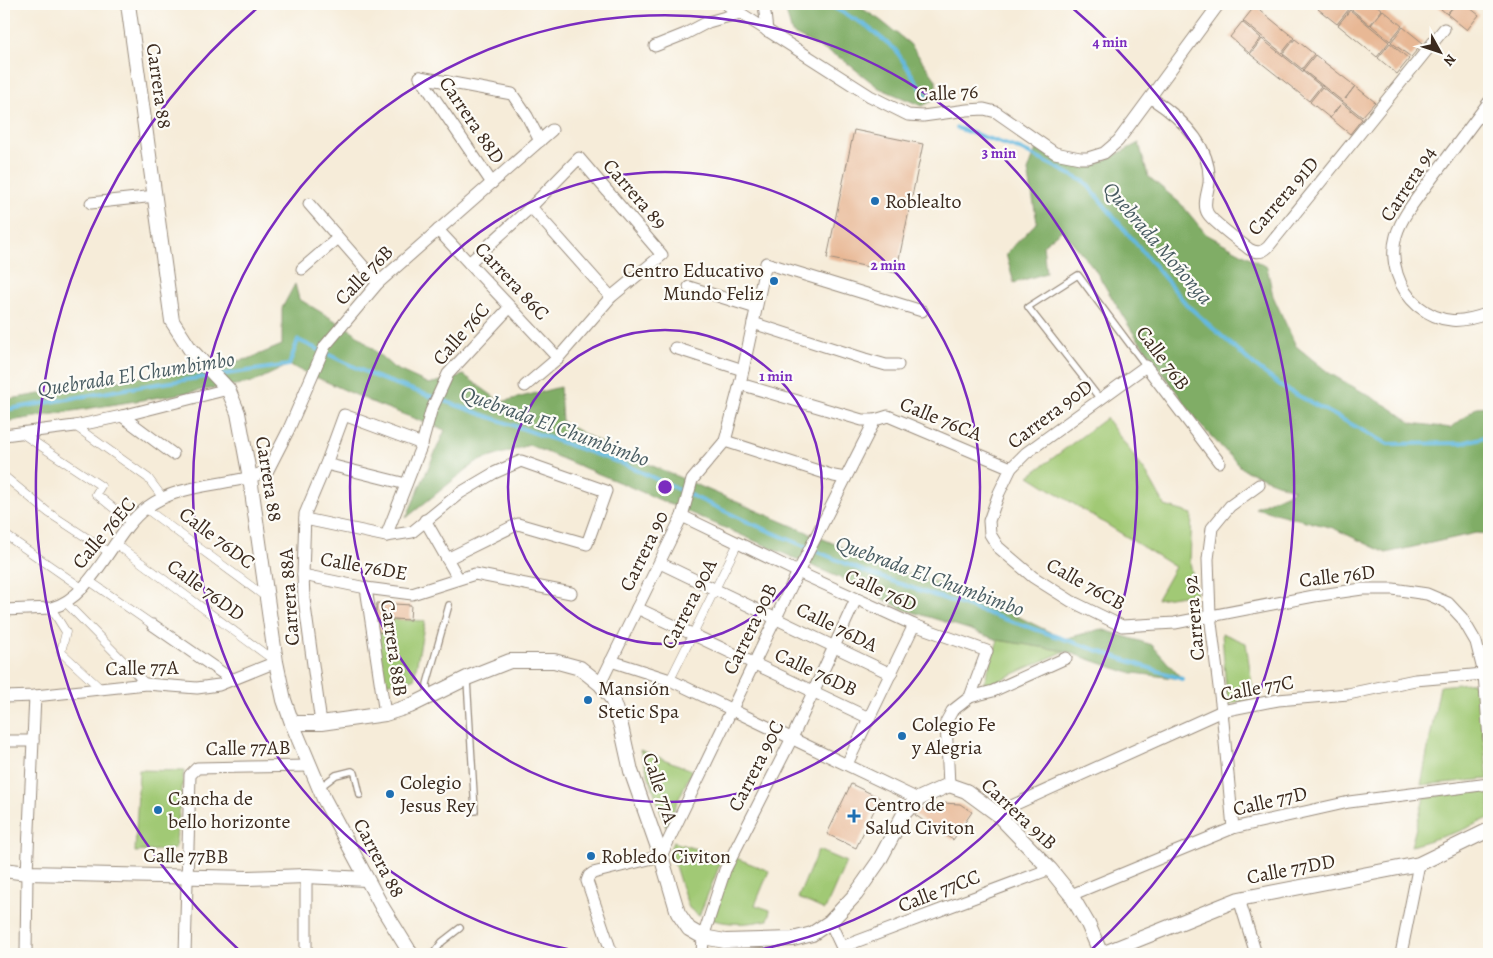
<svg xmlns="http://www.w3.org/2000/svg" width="1493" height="958" viewBox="0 0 1493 958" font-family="Alegreya,serif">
  <rect width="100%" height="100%" fill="#fdfcf7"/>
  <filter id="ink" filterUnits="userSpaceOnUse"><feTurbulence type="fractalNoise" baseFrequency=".02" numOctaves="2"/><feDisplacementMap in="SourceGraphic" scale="10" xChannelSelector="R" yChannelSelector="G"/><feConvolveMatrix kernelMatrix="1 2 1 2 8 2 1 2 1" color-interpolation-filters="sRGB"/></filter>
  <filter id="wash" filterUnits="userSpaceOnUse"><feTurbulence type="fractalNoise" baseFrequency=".0096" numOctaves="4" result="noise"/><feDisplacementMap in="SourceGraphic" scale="20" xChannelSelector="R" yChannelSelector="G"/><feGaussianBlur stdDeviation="1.12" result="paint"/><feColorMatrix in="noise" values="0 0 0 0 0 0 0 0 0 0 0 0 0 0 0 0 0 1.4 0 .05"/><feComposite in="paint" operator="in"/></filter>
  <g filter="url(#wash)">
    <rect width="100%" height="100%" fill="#f6ecd9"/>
    <!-- green -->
    <g fill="#a1c974" stroke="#6e7a49">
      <polygon points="1106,418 1147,474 1165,506 1192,514 1190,562 1196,593 1157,599 1175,567 1029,476"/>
      <polygon points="392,619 425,621 414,679 383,684 374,632 391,633"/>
      <polygon points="1222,633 1246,643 1254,697 1227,705"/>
      <polygon points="998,640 1065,651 982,688"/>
      <polygon points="1477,682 1488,779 1421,785 1440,686"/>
      <polygon points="640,750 692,770 666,827"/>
      <polygon points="139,770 184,771 175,849 135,852"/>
      <polygon points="1489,787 1489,818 1460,831 1411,846 1424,798"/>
      <polygon points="673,842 723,857 699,916 689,908 680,882 670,849"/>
      <polygon points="818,850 846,862 825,910 798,898"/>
      <path d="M736,858L769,871L755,905L770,910L768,920C748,924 733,925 713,920L722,890Z"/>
    </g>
    <!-- forest -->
    <g fill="#80ad66" stroke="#5e6c42">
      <polygon points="784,4 855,4 880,20 910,44 936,80 937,99 922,106 879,88 842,59 792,33"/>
      <polygon points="1139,143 1148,176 1181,204 1206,234 1267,267 1273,296 1296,346 1329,373 1389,407 1412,423 1451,428 1477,407 1489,406 1489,534 1476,533 1386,553 1333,528 1255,508 1294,490 1244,470 1202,427 1132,331 1094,268 1062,230 1043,245 1046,273 1014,283 1006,254 1037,222 1028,171 1036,149 1062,162 1096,165"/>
      <polygon points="295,284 299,299 354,332 394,368 429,384 464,375 501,402 560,387 562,422 613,449 891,568 966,591 1064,639 1101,629 1152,645 1182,679 1126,672 1065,651 998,640 971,630 903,609 838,577 628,486 529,445 476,462 406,518 445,430 376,404 289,365 254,382 4,422 4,400 248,359 282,345 282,308"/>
    </g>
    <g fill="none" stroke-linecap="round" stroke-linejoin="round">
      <!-- stream -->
      <g stroke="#63b9e0" stroke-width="4">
        <polyline points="823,4 829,5 865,25 895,49 928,99"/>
        <polyline points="957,128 1022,150 1085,182 1187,305 1254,365 1284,388 1388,444 1462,443 1489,436"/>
        <polyline points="219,375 289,365 298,340 376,377 626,465 748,522 868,573 1182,679"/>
        <polyline points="4,410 137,387 212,376"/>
      </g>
    </g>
    <g id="blocks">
      <!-- building -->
      <g fill="#e8b895">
        <polygon points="1322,4 1342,4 1349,9 1337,24 1318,9"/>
        <polygon points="1355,4 1375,4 1382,10 1370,25 1351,9"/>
        <polygon points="1435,4 1455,4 1447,14"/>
        <polygon points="1456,4 1465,4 1479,15 1467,30 1447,14"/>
        <polygon points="1255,6 1294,38 1282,53 1243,21"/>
        <polygon points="1350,10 1389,42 1377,57 1338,25"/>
        <polygon points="1383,10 1402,26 1390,41 1371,25"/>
        <polygon points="1242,22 1261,38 1249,53 1230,37"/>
        <polygon points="1403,27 1423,43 1411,57 1391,42"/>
        <polygon points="1262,39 1321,86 1309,101 1250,54"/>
        <polygon points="1295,39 1314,54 1302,69 1283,54"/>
        <polygon points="1390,43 1409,59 1397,74 1378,58"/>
        <polygon points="1315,55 1355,86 1345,99 1355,86 1375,102 1362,117 1303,70"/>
        <polygon points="1322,87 1362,119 1350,134 1330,118 1340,105 1330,118 1310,102"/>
        <polygon points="854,130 923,144 896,273 827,258"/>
        <polygon points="377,603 411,605 410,620 392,619 391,633 374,632"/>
        <polygon points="851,784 880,798 856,848 827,834"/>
        <polygon points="941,803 960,804 972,812 953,840 915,815 918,810"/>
      </g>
    </g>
  </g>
  <g filter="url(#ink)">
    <use href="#blocks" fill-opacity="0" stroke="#988b7c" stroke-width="1"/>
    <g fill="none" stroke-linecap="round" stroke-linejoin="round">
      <defs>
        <g id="service">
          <polyline points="1100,399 1028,307 1078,275 1146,366"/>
          <polyline points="467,680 475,811"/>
          <polyline points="428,695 427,684 449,605"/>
          <polyline points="319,788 336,775 352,771 355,773 360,795"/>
          <polyline points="433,954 442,942 460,928"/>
        </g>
        <g id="pedestrian">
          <polyline points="75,426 148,478 163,498"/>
          <polyline points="21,433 101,486 96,494 132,523"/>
          <polyline points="4,476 49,513 110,553"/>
          <polyline points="145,508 267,598"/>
          <polyline points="4,534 82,588"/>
          <polyline points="116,544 276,662"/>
          <polyline points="88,580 153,625"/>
          <polyline points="66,603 146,684"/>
          <polyline points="51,608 66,632 61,652 101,689"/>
          <polyline points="670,680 738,543"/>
        </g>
        <g id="minor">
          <polyline points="726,4 870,96 908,115 923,116 967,110 984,109 996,112 1055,153 1080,158 1088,158 1104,153 1118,141 1219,4"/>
          <polyline points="764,4 767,31"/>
          <polyline points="655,46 685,34 708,22 740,13"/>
          <polyline points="420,77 512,94 527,116 540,141"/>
          <polyline points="420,77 492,183"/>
          <path d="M1151,98C1180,117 1212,145 1209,183C1208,192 1202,205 1208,214C1214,223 1239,241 1249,249C1256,253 1262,253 1268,247L1444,29"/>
          <path d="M1489,102C1470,127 1451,153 1432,178C1419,196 1402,215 1396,236C1389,261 1399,290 1418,306C1442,325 1462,323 1489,313"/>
          <polyline points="91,203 155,196"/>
          <polyline points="309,204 378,283"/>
          <polyline points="531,207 611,297"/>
          <polyline points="438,230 558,358"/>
          <polyline points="469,263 531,207 579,158 662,255 611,297 558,358 525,386"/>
          <polyline points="302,269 338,238"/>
          <polyline points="689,287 756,308"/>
          <polyline points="753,323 865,359 886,365 898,365"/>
          <polyline points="675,348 743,370"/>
          <polyline points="740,384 862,420 875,420 888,416 1011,468"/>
          <polyline points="122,416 173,454"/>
          <polyline points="4,435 75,426 122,416 228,389"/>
          <polyline points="725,441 834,476 845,478"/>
          <polyline points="1219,462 1146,366 1026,453 1011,468 999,493 989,521 990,534 998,547 1033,577 1071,601 1122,626 1175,623 1314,596 1362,589 1393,589 1427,594 1448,603 1462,618 1476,642 1484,674 1489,739"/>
          <polyline points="326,464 406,484"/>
          <polyline points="682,516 798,572 914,625 987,651 970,697 952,711 946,722 949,785"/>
          <polyline points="305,519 386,536 412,532 460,493 494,473 521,461 606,491 587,544 518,524 447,559"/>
          <polyline points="425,520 458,578"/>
          <polyline points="386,536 422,444 431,411 448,374 510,307"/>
          <polyline points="660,563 891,674"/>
          <polyline points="303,575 366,588 412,594 475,574 571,593"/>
          <polyline points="366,588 385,714"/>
          <polyline points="637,608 869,718"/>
          <path d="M4,610L51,608C93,598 113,532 146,508C175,486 213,486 247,478C254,476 262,473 268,470L288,431L325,346L378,283L552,130"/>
          <polyline points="153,625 231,679"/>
          <polyline points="611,661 670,680 918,799"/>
          <polyline points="600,684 682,516 692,480 725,441 740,384 766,263 922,311"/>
          <polyline points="4,697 35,696 146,684 197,688 219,685 276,662"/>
          <polyline points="970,697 993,691 1066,658"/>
          <polyline points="321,723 304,599 303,575 305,514 326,464 344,415 422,444"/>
          <polyline points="4,741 33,741"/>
          <polyline points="847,764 914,625"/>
          <polyline points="996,813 1222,711 1278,700 1348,694 1415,680 1484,674"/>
          <polyline points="1233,828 1222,711 1210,615 1208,559 1212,528 1230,506 1259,485"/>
          <polyline points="1071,895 1233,828 1349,802 1489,784"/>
          <polyline points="1239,899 1256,954"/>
          <polyline points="830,922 844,952"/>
          <polyline points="842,947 1050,869"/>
          <polyline points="26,954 27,873 35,696"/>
          <polyline points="185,954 190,775 197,768 310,766"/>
          <polyline points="306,954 306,876"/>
          <polyline points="612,954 587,881 589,876 593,873 661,856 798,572 875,420"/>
          <polyline points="702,954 703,937 725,870 792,738 856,599"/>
          <polyline points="1401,954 1419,864"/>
        </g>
        <g id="tertiary">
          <polyline points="128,4 172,321 190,349 228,389 238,413 250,478 276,662 284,700 292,723 324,799 382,907 411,954"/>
          <polyline points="292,723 321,723 385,714 410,706 467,678 510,661 554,661 580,668 600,684 612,699 621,726 631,771 661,856 678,913 689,929 703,937 725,941 793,939 812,934 830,922 856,894 879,861 905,812 918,799 949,785 966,791 996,813 1050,869 1071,895 1088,924 1101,954"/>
          <polyline points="4,870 27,873 248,878 306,876 366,879"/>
          <polyline points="1102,954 1239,899 1419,864 1489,830"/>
        </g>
      </defs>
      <!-- service casing -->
      <use href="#service" stroke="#988b7c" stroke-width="8"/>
      <!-- pedestrian casing -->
      <use href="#pedestrian" stroke="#988b7c" stroke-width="9"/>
      <!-- minor casing -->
      <use href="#minor" stroke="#988b7c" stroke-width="13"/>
      <!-- tertiary casing -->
      <use href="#tertiary" stroke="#988b7c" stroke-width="16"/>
      <!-- service -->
      <use href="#service" stroke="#fff" stroke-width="5.5"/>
      <!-- pedestrian -->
      <use href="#pedestrian" stroke="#fff" stroke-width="8"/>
      <!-- minor -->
      <use href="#minor" stroke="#fff" stroke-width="11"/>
      <!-- tertiary -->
      <use href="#tertiary" stroke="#fff" stroke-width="14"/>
    </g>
  </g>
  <!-- distance rings -->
  <g fill="none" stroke="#7b2cbf" stroke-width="2.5">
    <circle cx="665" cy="487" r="157"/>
    <circle cx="665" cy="487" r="315"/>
    <path d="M595 954A472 472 0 1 1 735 954"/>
    <path d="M240 951A629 629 0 0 1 261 5M1069 5A629 629 0 0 1 1090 951"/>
  </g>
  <!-- markers -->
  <g fill="#1f6fb2" stroke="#fdfcf7" stroke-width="2">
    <circle cx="875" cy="201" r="5"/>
    <circle cx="774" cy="281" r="5"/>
    <circle cx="588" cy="700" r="5"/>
    <circle cx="902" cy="736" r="5"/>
    <circle cx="390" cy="794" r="5"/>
    <circle cx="158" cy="810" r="5"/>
    <path d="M851.5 808.5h5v5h5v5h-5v5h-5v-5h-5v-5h5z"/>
    <circle cx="591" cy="856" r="5"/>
  </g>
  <g text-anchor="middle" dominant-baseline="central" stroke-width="4.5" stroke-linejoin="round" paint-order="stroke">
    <!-- street labels -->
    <g font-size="20" fill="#3b2a1e" stroke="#fdfcf7">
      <text transform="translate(159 86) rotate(82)">Carrera 88</text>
      <text transform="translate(947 93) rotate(-3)">Calle 76</text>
      <text transform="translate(472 120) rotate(56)">Carrera 88D</text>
      <text transform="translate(1408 184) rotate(-57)">Carrera 94</text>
      <text transform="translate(635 194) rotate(49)">Carrera 89</text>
      <text transform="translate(1283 196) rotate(-49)">Carrera 91D</text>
      <text transform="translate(364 275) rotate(-46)">Calle 76B</text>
      <text transform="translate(512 281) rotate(47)">Carrera 86C</text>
      <text transform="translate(461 334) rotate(-49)">Calle 76C</text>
      <text transform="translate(1163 358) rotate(53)">Calle 76B</text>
      <text transform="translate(1050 414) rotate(-37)">Carrera 90D</text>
      <text transform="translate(941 419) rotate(22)">Calle 76CA</text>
      <text transform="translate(269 479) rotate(81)">Carrera 88</text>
      <text transform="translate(104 533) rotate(-50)">Calle 76EC</text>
      <text transform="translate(217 538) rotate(37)">Calle 76DC</text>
      <text transform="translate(644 551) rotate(-64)">Carrera 90</text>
      <text transform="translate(364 566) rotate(10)">Calle 76DE</text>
      <text transform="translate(1337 576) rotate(-7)">Calle 76D</text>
      <text transform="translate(1086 584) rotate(29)">Calle 76CB</text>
      <text transform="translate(206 590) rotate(36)">Calle 76DD</text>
      <text transform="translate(881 590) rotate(24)">Calle 76D</text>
      <text transform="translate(289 597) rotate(-94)">Carrera 88A</text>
      <text transform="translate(689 604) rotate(-63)">Carrera 90A</text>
      <text transform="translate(1194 618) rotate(-95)">Carrera 92</text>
      <text transform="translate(837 627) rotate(26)">Calle 76DA</text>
      <text transform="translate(750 629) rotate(-64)">Carrera 90B</text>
      <text transform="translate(394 648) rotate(82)">Carrera 88B</text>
      <text transform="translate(142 668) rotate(-1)">Calle 77A</text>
      <text transform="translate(816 672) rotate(25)">Calle 76DB</text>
      <text transform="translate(1257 688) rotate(-10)">Calle 77C</text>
      <text transform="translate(248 748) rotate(-1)">Calle 77AB</text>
      <text transform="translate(756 766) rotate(-63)">Carrera 90C</text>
      <text transform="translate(660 788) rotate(72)">Calle 77A</text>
      <text transform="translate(1270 801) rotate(-13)">Calle 77D</text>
      <text transform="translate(1019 814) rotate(43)">Carrera 91B</text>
      <text transform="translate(186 856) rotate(1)">Calle 77BB</text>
      <text transform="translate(379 858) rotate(62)">Carrera 88</text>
      <text transform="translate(1291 869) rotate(-11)">Calle 77DD</text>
      <text transform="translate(939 891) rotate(-21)">Calle 77CC</text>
    </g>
    <!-- poi labels -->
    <g font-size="20" fill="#3b2a1e" stroke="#fdfcf7" text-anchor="start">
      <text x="885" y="201">Roblealto</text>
      <text x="764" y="270" text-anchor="end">Centro Educativo<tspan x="764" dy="23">Mundo Feliz</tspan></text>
      <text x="598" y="688">Mansión<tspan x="598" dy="23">Stetic Spa</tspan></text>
      <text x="912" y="724">Colegio Fe<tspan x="912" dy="23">y Alegria</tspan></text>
      <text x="400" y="782">Colegio<tspan x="400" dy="23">Jesus Rey</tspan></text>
      <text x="168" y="798">Cancha de<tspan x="168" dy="23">bello horizonte</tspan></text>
      <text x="865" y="804">Centro de<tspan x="865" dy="23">Salud Civiton</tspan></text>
      <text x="601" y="856">Robledo Civiton</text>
    </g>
    <!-- water labels -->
    <g font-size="21" font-style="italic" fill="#495c62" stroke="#fdfcf7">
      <text transform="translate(1158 243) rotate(49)">Quebrada Moñonga</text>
      <text transform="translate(136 374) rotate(-9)">Quebrada El Chumbimbo</text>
      <text transform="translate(555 426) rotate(20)">Quebrada El Chumbimbo</text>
      <text transform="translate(930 576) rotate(20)">Quebrada El Chumbimbo</text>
    </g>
  </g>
  <circle cx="665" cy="487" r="8" fill="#7b2cbf" stroke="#fdfcf7" stroke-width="2.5"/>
  <g font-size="15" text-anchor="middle" font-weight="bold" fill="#7b2cbf" stroke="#fdfcf7" stroke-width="4.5" stroke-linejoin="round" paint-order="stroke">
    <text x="1110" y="47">4 min</text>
    <text x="999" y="158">3 min</text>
    <text x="888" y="270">2 min</text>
    <text x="776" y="381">1 min</text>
  </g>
  <!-- margin -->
  <rect width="1493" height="958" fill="none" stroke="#fdfcf7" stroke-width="20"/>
  <!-- north arrow -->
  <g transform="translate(1440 52) rotate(130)" stroke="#fdfcf7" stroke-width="4" paint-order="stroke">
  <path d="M0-4L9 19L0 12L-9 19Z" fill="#3b2a1e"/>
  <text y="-8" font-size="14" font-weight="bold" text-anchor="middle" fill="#3b2a1e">N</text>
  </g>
</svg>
